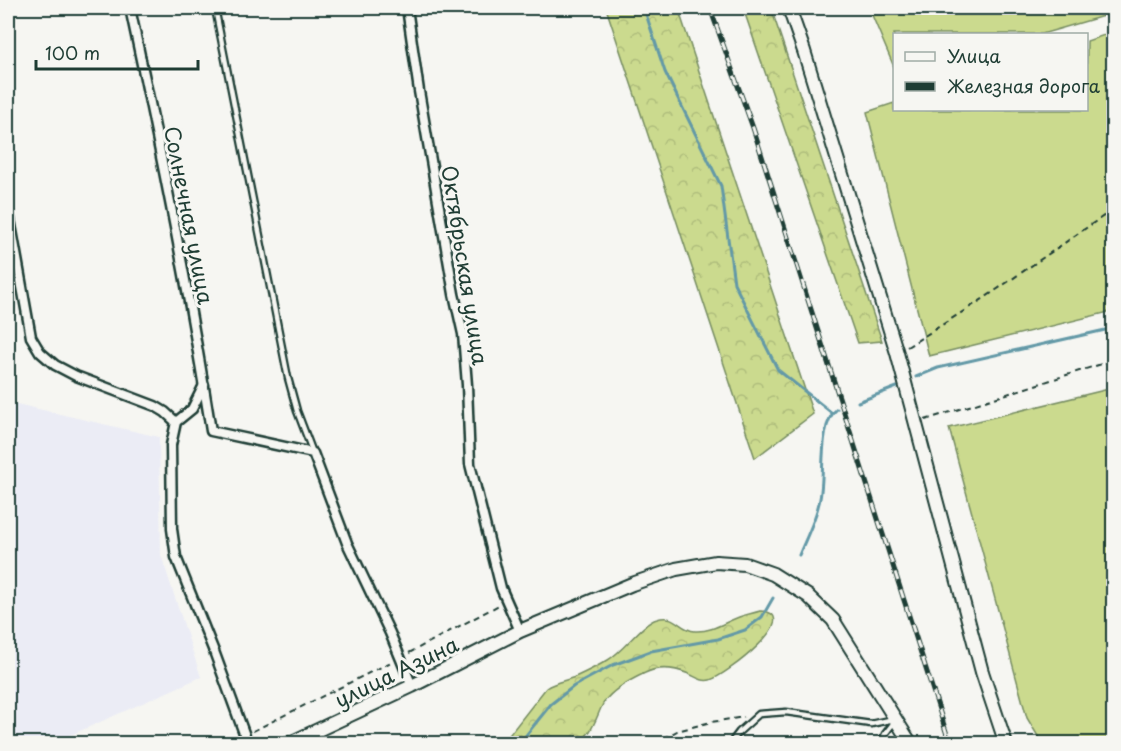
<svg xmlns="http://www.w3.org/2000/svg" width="1121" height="751" viewBox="0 0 1121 751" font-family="'Playpen Sans',sans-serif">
  <defs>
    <pattern id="forest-crowns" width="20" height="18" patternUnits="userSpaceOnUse" patternTransform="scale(1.5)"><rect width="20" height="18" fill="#cbda8e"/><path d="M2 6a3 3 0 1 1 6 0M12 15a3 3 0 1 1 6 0" fill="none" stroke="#aebc7b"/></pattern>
  </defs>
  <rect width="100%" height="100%" fill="#f6f6f2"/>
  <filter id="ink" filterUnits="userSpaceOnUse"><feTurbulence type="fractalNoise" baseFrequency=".0167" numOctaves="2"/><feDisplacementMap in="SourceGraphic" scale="12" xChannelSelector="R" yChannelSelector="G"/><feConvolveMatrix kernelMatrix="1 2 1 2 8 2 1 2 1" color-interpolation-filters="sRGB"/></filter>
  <g filter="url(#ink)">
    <!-- built -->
    <polygon fill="#ebecf5" points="8,402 159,437 161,555 201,677 53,743 8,743"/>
    <!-- grass -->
    <g fill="#cbda8e" stroke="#758c61" stroke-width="1.5">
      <polygon points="869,8 1113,8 1114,13 1042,34 894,34 894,67"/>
      <polygon points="1113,32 1113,311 929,356 867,112 894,103 894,110 1086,110 1087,41"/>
      <polygon points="1113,388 1113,743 1042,743 1027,718 949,428"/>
    </g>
    <!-- forest -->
    <g fill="url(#forest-crowns)" stroke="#758c61" stroke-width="1.5">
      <polygon points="606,8 678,8 813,414 755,458"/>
      <polygon points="743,8 771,8 882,341 858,343"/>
      <path d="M760,611C808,613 724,677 710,680C702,682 696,677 689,674C674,668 659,666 645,673C630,680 613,689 604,702C596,716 593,736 576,743C571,745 563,744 558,744C540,744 521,744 503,743L546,688C555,682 565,681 575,677C586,672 598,666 608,660C624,651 642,623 657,619C676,613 679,630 695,631C713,632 726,621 742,616C748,614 754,613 760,611Z"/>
    </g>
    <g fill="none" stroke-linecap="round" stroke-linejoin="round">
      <!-- stream -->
      <g stroke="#6399a7" stroke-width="3">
        <polyline points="644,8 665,72 721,186 734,283 778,370 832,413"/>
        <polyline points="916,377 938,368 1114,328"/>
        <polyline points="858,402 897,387"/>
        <path d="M799,555C806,538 815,521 819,503C826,480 817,424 837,409"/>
        <polyline points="519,744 551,704 574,686 613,665 651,651 718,639 745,630 762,617 773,598"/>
      </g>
      <defs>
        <g id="lane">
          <polyline points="215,8 288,378 297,411 313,453"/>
          <polyline points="730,744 739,732 759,714 786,712 871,724 894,719"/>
          <polyline points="881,744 885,734 895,721"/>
        </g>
        <g id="street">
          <path d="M130,8C160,148 189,289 211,431L313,453L347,543L390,633L412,686"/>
          <polyline points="407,8 419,91 454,294 463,334 467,385 470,464 501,588 520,631"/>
          <polyline points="8,208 31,337 40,352 55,365 76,376 155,406 165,412 176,422"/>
          <polyline points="204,385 192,409 176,422 171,445 172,529 176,557 215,654 248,744"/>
        </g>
        <g id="secondary">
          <polyline points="789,8 804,51 897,353 982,672 1006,744"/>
          <polyline points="288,744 412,686 520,631 632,584 676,569 716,562 745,564 773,574 808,596 833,620 911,744"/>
        </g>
      </defs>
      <!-- lane casing -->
      <use href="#lane" stroke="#1f3d34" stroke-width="9"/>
      <!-- street casing -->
      <use href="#street" stroke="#1f3d34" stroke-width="13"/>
      <!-- secondary casing -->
      <use href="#secondary" stroke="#1f3d34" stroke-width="16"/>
      <!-- path -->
      <g stroke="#1f3d34" stroke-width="2" stroke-dasharray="6 4.5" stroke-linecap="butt">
        <polyline points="907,347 986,297 1105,215 1114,212"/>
        <polyline points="925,420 1114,360"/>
        <polyline points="409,653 499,605"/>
        <polyline points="253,731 393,661"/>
        <polyline points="215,744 237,738"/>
        <polyline points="654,744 677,731 711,722 744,717"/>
      </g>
      <!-- lane -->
      <use href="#lane" stroke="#f6f6f2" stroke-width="4.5"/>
      <!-- street -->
      <use href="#street" stroke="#f6f6f2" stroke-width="8"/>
      <!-- secondary -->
      <use href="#secondary" stroke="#f6f6f2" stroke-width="12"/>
      <defs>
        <polyline id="rail" points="710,8 753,128 950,744"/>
      </defs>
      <!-- rail casing -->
      <use href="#rail" stroke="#1f3d34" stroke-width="5"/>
      <!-- rail -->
      <use href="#rail" stroke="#f6f6f2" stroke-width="3" stroke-dasharray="9" stroke-linecap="butt"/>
    </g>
  </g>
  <g text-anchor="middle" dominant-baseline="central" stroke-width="6" stroke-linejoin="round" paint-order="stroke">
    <!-- street labels -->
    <g font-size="21" fill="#1f3d34" stroke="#f6f6f2">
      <text transform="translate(190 215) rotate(79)">Солнечная улица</text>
      <text transform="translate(466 265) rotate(81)">Октябрьская улица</text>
      <text transform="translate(396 671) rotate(-26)">улица Азина</text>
    </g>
  </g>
  <!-- margin -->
  <rect width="1121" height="751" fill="none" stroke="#f6f6f2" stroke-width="30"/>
  <rect x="15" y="15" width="1091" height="721" fill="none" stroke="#1f3d34" stroke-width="2" filter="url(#ink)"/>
  <!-- legend -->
  <rect x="893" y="33" width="195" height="78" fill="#f6f6f2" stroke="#a0aca6" stroke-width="1.5"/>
  <rect x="905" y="52" width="30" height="9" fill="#f6f6f2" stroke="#a0aca6" stroke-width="1.5"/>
  <text x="947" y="63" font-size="18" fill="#1f3d34">Улица</text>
  <rect x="905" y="82" width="30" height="9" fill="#1f3d34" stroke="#a0aca6" stroke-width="1.5"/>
  <text x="947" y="93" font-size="18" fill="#1f3d34">Железная дорога</text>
  <!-- scale -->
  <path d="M36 60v9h162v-9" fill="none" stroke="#1f3d34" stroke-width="3"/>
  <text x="45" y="60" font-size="18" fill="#1f3d34" stroke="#f6f6f2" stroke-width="4.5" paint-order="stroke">100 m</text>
</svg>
